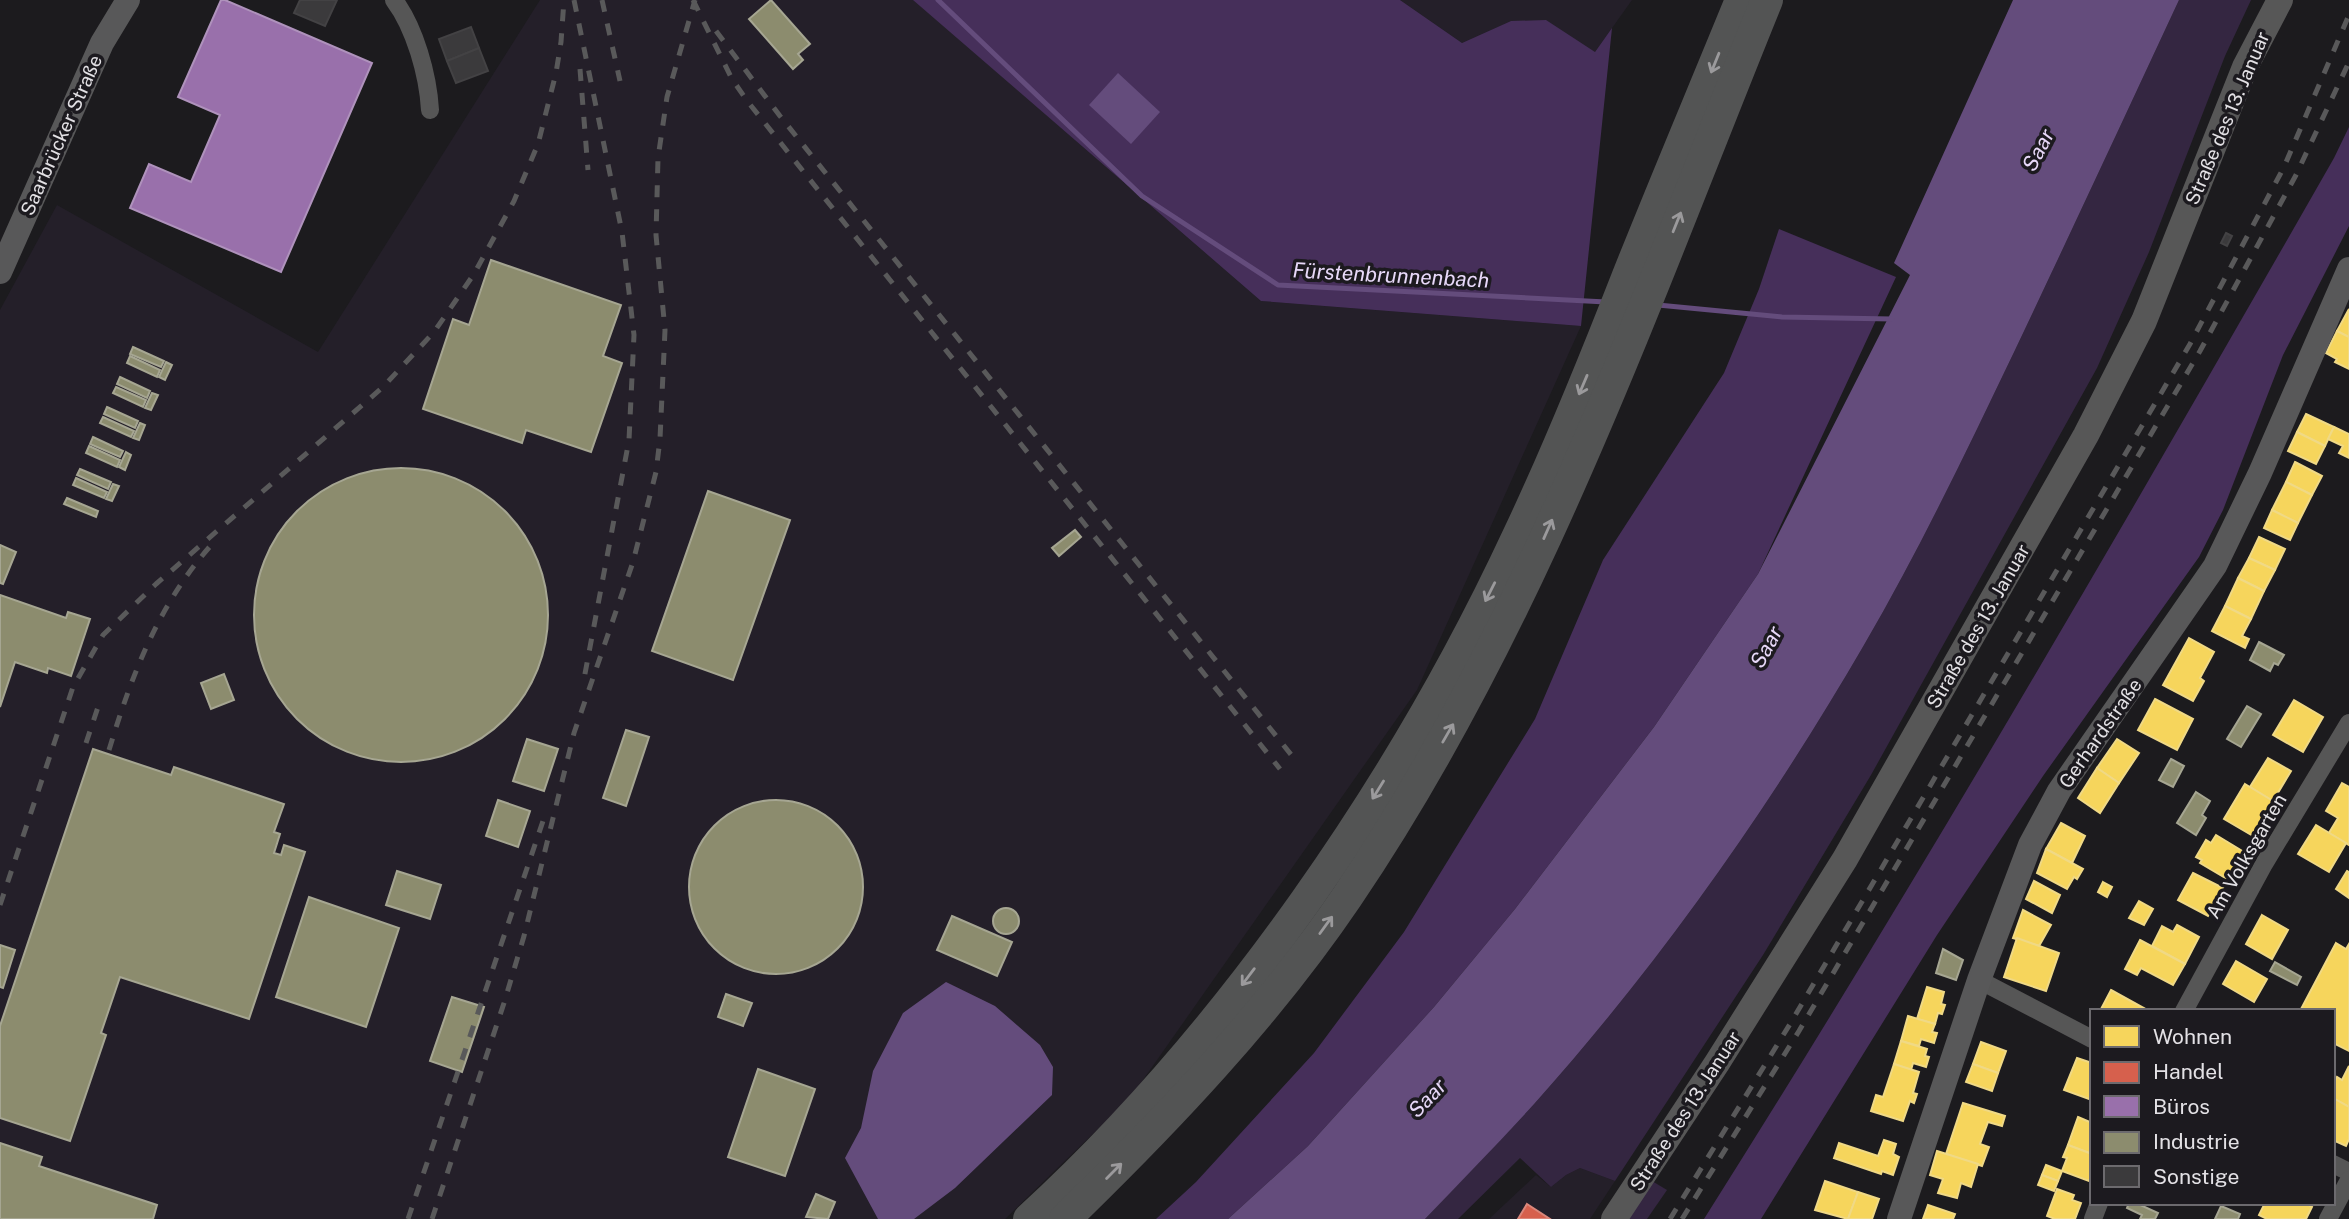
<svg xmlns="http://www.w3.org/2000/svg" width="2349" height="1219" viewBox="0 0 2349 1219" font-family="'Public Sans',sans-serif">
  <rect width="100%" height="100%" fill="#1c1b1e"/>
  <!-- built -->
  <g fill="#241f29">
    <polygon points="540,0 914,0 1261,301 1581,326 1417,690 1131,1097 1005,1219 0,1219 0,310 57,205 318,352"/>
    <polygon points="1400,0 1632,0 1595,52 1511,21 1462,43"/>
    <polygon points="1580,1168 1615,1181 1590,1219 1489,1219 1536,1175 1551,1187 1566,1175"/>
  </g>
  <!-- green -->
  <g fill="#342641">
    <path d="M2179,0H2251L2225,56L2149,252L2097,368L1871,775L1763,955L1615,1181L1580,1168L1566,1175L1551,1187L1520,1158L1458,1219H1425C1461,1180 1499,1143 1535,1103C1660,963 1770,807 1864,645C1920,549 1968,448 2016,348C2071,232 2125,116 2179,0Z"/>
    <polygon points="1652,1181 1667,1190 1647,1219 1627,1219"/>
  </g>
  <!-- forest -->
  <g fill="#462f5a">
    <polygon points="913,0 1400,0 1462,43 1511,21 1546,20 1595,52 1612,28 1581,326 1261,301"/>
    <path d="M2349,127V226L2283,355L2223,510L2199,557L2043,776L1937,935L1761,1219H1704C1924,871 2130,515 2334,158Z"/>
    <polygon points="1779,229 1896,277 1758,574 1654,727 1515,909 1434,1007 1308,1146 1228,1219 1156,1219 1196,1182 1314,1053 1404,932 1535,719 1603,560 1724,373 1759,289"/>
  </g>
  <!-- water -->
  <g fill="#644c7c">
    <path d="M2013,0H2179C2125,116 2071,232 2016,348C1968,448 1920,549 1864,645C1770,807 1660,963 1535,1103C1499,1143 1461,1181 1425,1219H1228L1308,1146L1434,1007L1515,909L1654,727L1758,574L1910,275L1894,263Z"/>
    <polygon points="1118,73 1160,112 1131,144 1089,105"/>
    <polygon points="946,982 995,1006 1040,1045 1053,1067 1052,1095 955,1188 914,1219 878,1219 845,1158 861,1128 873,1071 903,1013"/>
  </g>
  <!-- homes -->
  <g fill="#f6d55c" stroke="#f0d985" stroke-width="2">
    <polygon points="2349,309 2349,337 2337,331"/>
    <polygon points="2337,331 2349,337 2349,369 2335,362 2337,359 2326,353"/>
    <polygon points="2306,414 2334,427 2325,446 2297,432"/>
    <polygon points="2334,427 2349,434 2349,458 2339,453 2343,446 2328,439"/>
    <polygon points="2297,432 2325,446 2316,464 2288,451"/>
    <polygon points="2295,462 2322,476 2312,495 2286,482"/>
    <polygon points="2286,482 2312,495 2298,523 2272,510"/>
    <polygon points="2272,510 2298,523 2290,540 2264,528"/>
    <polygon points="2259,537 2285,549 2275,570 2249,558"/>
    <polygon points="2249,558 2275,570 2264,591 2238,578"/>
    <polygon points="2238,578 2264,591 2251,619 2225,606"/>
    <polygon points="2225,606 2251,619 2242,636 2249,639 2245,648 2212,631"/>
    <polygon points="2189,638 2214,652 2200,678 2204,681 2193,701 2163,685"/>
    <polygon points="2155,699 2193,719 2177,750 2138,730"/>
    <polygon points="2294,700 2323,717 2303,752 2273,735"/>
    <polygon points="2117,739 2139,753 2119,783 2097,768"/>
    <polygon points="2268,758 2291,771 2273,801 2250,787"/>
    <polygon points="2097,768 2119,783 2100,813 2078,798"/>
    <polygon points="2342,783 2349,787 2349,845 2329,833 2338,818 2326,811"/>
    <polygon points="2245,784 2273,801 2253,836 2224,819"/>
    <polygon points="2061,823 2085,836 2072,863 2046,849"/>
    <polygon points="2316,825 2346,843 2329,872 2298,854"/>
    <polygon points="2216,835 2244,852 2227,879 2200,863 2202,860 2196,857 2206,840 2211,843"/>
    <polygon points="2046,849 2083,869 2077,879 2074,877 2067,889 2037,873"/>
    <polygon points="2347,871 2349,872 2349,898 2336,889"/>
    <polygon points="2193,873 2223,888 2208,916 2178,900"/>
    <polygon points="2034,881 2060,895 2052,913 2026,899"/>
    <polygon points="2103,882 2112,887 2107,897 2098,892"/>
    <polygon points="2139,901 2153,909 2144,925 2129,918"/>
    <polygon points="2023,910 2051,925 2039,946 2013,938"/>
    <polygon points="2262,915 2288,930 2272,959 2246,944"/>
    <polygon points="2177,925 2199,937 2185,964 2152,946 2162,926 2173,932"/>
    <polygon points="2017,938 2059,953 2046,991 2004,977"/>
    <polygon points="2140,940 2185,964 2173,985 2141,968 2137,975 2125,969"/>
    <polygon points="2336,943 2346,949 2349,944 2349,1051 2333,1043 2333,1011 2300,1011"/>
    <polygon points="2236,961 2267,979 2254,1002 2223,984"/>
    <polygon points="1927,987 1944,992 1941,1004 1945,1005 1942,1014 1938,1013 1935,1024 1917,1019"/>
    <polygon points="2111,990 2149,1011 2100,1011"/>
    <polygon points="1908,1016 1935,1024 1932,1032 1937,1033 1934,1043 1921,1039 1919,1046 1901,1041"/>
    <polygon points="1901,1041 1927,1049 1925,1056 1929,1057 1926,1067 1913,1063 1911,1070 1894,1064"/>
    <polygon points="1981,1042 2006,1051 1998,1073 1973,1064"/>
    <polygon points="2077,1058 2092,1063 2092,1100 2064,1090"/>
    <polygon points="1894,1064 1919,1072 1913,1093 1917,1094 1914,1103 1910,1101 1903,1121 1871,1111 1876,1095 1883,1097"/>
    <polygon points="1973,1064 1998,1073 1992,1091 1966,1082"/>
    <polygon points="2349,1066 2349,1107 2333,1098 2333,1084 2337,1077 2342,1080"/>
    <polygon points="2333,1098 2349,1107 2349,1139 2346,1146 2333,1140"/>
    <polygon points="1963,1103 2005,1116 2002,1126 1988,1122 1980,1144 1989,1147 1982,1166 1946,1154"/>
    <polygon points="2078,1117 2092,1123 2092,1154 2068,1145"/>
    <polygon points="1884,1140 1896,1144 1893,1154 1899,1157 1893,1175 1882,1171 1881,1174 1834,1158 1839,1143 1878,1156"/>
    <polygon points="2068,1145 2092,1154 2092,1174 2089,1181 2062,1171 2067,1158 2063,1157"/>
    <polygon points="1937,1151 1978,1164 1971,1187 1961,1183 1957,1198 1938,1193 1943,1179 1930,1175"/>
    <polygon points="2046,1165 2062,1171 2058,1181 2042,1175"/>
    <polygon points="2042,1175 2058,1181 2054,1191 2038,1185"/>
    <polygon points="1825,1181 1858,1192 1848,1219 1815,1210"/>
    <polygon points="2057,1189 2074,1195 2072,1200 2081,1203 2075,1219 2055,1219 2047,1216"/>
    <polygon points="1858,1192 1879,1199 1872,1219 1848,1219"/>
    <polygon points="2265,1203 2305,1203 2312,1207 2306,1219 2267,1219 2259,1215"/>
    <polygon points="1928,1205 1955,1214 1953,1219 1923,1219"/>
  </g>
  <!-- shops -->
  <polygon fill="#d6604d" stroke="#da877b" stroke-width="2" points="1527,1204 1550,1219 1518,1219"/>
  <!-- offices -->
  <polygon fill="#9970ab" stroke="#af92bc" stroke-width="2" points="221,0 225,0 372,63 281,272 130,208 149,164 191,182 220,115 178,97"/>
  <!-- industry -->
  <g fill="#8c8c6e" stroke="#a6a692" stroke-width="2">
    <polygon points="771,0 810,44 798,54 803,60 793,69 749,19"/>
    <polygon points="491,260 621,305 603,356 622,363 591,452 526,430 522,443 423,409 453,319 469,325"/>
    <polygon points="133,347 164,361 161,367 130,354"/>
    <polygon points="130,356 160,370 157,377 127,363"/>
    <polygon points="166,362 172,365 165,380 159,377"/>
    <polygon points="120,377 150,391 147,398 117,384"/>
    <polygon points="116,387 146,400 143,407 113,393"/>
    <polygon points="152,393 158,395 151,410 145,408"/>
    <polygon points="107,407 138,421 135,428 104,414"/>
    <polygon points="103,417 134,431 131,437 100,423"/>
    <polygon points="140,423 145,425 139,440 133,438"/>
    <polygon points="93,437 123,451 120,457 90,444"/>
    <polygon points="89,446 120,460 117,467 86,453"/>
    <polygon points="126,452 131,455 125,470 119,467"/>
    <circle cx="401" cy="615" r="147"/>
    <polygon points="80,469 111,482 108,489 77,475"/>
    <polygon points="76,478 107,492 104,498 73,485"/>
    <polygon points="113,484 119,486 112,501 106,499"/>
    <polygon points="708,491 790,520 733,680 652,651"/>
    <polygon points="67,498 98,511 96,517 64,504"/>
    <polygon points="1075,530 1081,537 1059,556 1052,548"/>
    <polygon points="0,545 16,552 3,584 0,583"/>
    <polygon points="0,595 66,618 68,612 90,619 71,676 48,668 47,673 15,662 0,707"/>
    <polygon points="2259,642 2284,655 2278,665 2274,663 2270,671 2250,660"/>
    <polygon points="224,674 234,700 211,709 201,683"/>
    <polygon points="2247,706 2261,714 2241,747 2227,739"/>
    <polygon points="626,730 649,737 626,806 603,798"/>
    <polygon points="527,739 558,749 544,791 513,781"/>
    <polygon points="93,749 171,775 174,767 284,804 274,832 280,834 274,853 281,855 284,845 305,852 249,1019 120,977 101,1033 106,1035 70,1141 0,1118 0,1026"/>
    <polygon points="2171,759 2184,766 2173,787 2159,780"/>
    <polygon points="2196,792 2210,801 2202,815 2206,818 2196,835 2177,823"/>
    <polygon points="498,800 530,811 518,847 486,836"/>
    <circle cx="776" cy="887" r="87"/>
    <polygon points="397,871 441,885 430,919 386,905"/>
    <polygon points="309,897 399,928 366,1027 276,997"/>
    <circle cx="1006" cy="921" r="13"/>
    <polygon points="952,916 1012,942 997,976 937,950"/>
    <polygon points="0,945 15,950 3,988 0,987"/>
    <polygon points="1943,949 1963,960 1956,980 1936,973"/>
    <polygon points="2275,962 2301,977 2297,985 2270,971"/>
    <polygon points="726,994 752,1003 743,1026 718,1017"/>
    <polygon points="452,997 484,1007 462,1072 430,1061"/>
    <polygon points="758,1069 815,1089 785,1176 728,1157"/>
    <polygon points="0,1143 42,1157 39,1166 157,1205 153,1219 0,1219"/>
    <polygon points="816,1194 835,1202 828,1219 806,1217"/>
    <polygon points="2129,1203 2136,1203 2158,1213 2155,1219 2140,1219 2142,1215 2127,1208"/>
    <polygon points="2221,1206 2240,1214 2238,1219 2215,1219"/>
  </g>
  <g fill="none" stroke-linecap="round" stroke-linejoin="round">
    <!-- stream -->
    <g stroke="#644c7c" stroke-width="5">
      <polyline points="938,0 1142,196 1278,285 1606,302"/>
      <polyline points="1658,305 1782,317 1892,319"/>
    </g>
  </g>
  <!-- building -->
  <g fill="#3b3a3c" stroke="#434244" stroke-width="2">
    <polygon points="300,0 337,0 325,26 294,13"/>
    <polygon points="471,27 479,48 447,61 439,39"/>
    <polygon points="479,48 488,71 456,83 447,61"/>
    <polygon points="2226,233 2232,236 2227,246 2221,243"/>
  </g>
  <g fill="none" stroke-linecap="round" stroke-linejoin="round">
    <!-- street -->
    <g stroke="#565656" stroke-width="18">
      <path d="M394,0C415,28 428,75 430,110"/>
      <polyline points="1979,980 2092,1039"/>
      <polyline points="2184,1011 2264,864 2349,723"/>
      <polyline points="2333,1164 2349,1172"/>
      <polyline points="2093,1219 2099,1203"/>
      <polyline points="2328,1219 2349,1180"/>
    </g>
    <!-- secondary -->
    <g stroke="#585859" stroke-width="24">
      <polyline points="0,272 102,43 128,0"/>
      <polyline points="1899,1219 1979,980 2030,845 2059,791 2215,566 2260,473 2349,269"/>
    </g>
    <!-- primary -->
    <polyline stroke="#575757" stroke-width="26" points="1614,1219 1717,1063 1845,859 2086,435 2144,321 2245,67 2280,0"/>
    <!-- highway -->
    <g stroke="#535454" stroke-width="32">
      <path d="M1029,1219C1229,1036 1404,781 1518,536C1558,452 1593,365 1627,278C1664,185 1703,93 1741,0"/>
      <path d="M1065,1219C1167,1120 1267,1015 1347,897C1533,623 1643,305 1767,0"/>
    </g>
    <!-- rail -->
    <g stroke="#59595a" stroke-width="5" stroke-dasharray="12 12" stroke-linecap="butt">
      <polyline points="574,0 622,232 634,335 629,440 584,679"/>
      <polyline points="602,0 620,81"/>
      <polyline points="693,0 732,79 748,102 1280,769"/>
      <polyline points="716,31 780,116 1293,757"/>
      <polyline points="580,69 588,170"/>
      <polyline points="86,743 99,704"/>
      <path d="M109,750C132,674 159,603 213,543"/>
      <polyline points="0,905 73,687 103,635 156,584 383,387 434,332 474,274 514,201 538,144 556,73 561,42 564,0"/>
      <polyline points="408,1219 543,821"/>
      <polyline points="432,1219 504,1003 524,936 574,733 633,562 656,472 660,439 665,330 656,235 658,158 667,97 695,0"/>
      <polyline points="1670,1219 1790,1024 2190,344 2284,167 2349,15"/>
      <polyline points="1682,1219 1799,1031 2200,351 2296,175 2349,62"/>
    </g>
  </g>
  <!-- one-way arrows -->
  <defs><path id="oneway-shaft" d="M-6 0H5M1.5-3L5.5 0L1.5 3" fill="none" stroke-width="1.6" stroke-linecap="round" stroke-linejoin="round" transform="scale(1.75)"/></defs>
  <g stroke="#9b9a9c">
    <use href="#oneway-shaft" transform="translate(1715 63) rotate(112)"/>
    <use href="#oneway-shaft" transform="translate(1677 222) rotate(-68)"/>
    <use href="#oneway-shaft" transform="translate(1583 385) rotate(113)"/>
    <use href="#oneway-shaft" transform="translate(1548 529) rotate(-66)"/>
    <use href="#oneway-shaft" transform="translate(1490 592) rotate(117)"/>
    <use href="#oneway-shaft" transform="translate(1448 733) rotate(-60)"/>
    <use href="#oneway-shaft" transform="translate(1378 790) rotate(122)"/>
    <use href="#oneway-shaft" transform="translate(1326 925) rotate(-54)"/>
    <use href="#oneway-shaft" transform="translate(1248 977) rotate(127)"/>
    <use href="#oneway-shaft" transform="translate(1114 1171) rotate(-45)"/>
  </g>
  <g text-anchor="middle" dominant-baseline="central" stroke-width="7" stroke-linejoin="round" paint-order="stroke">
    <!-- street labels -->
    <g font-size="19" fill="#e3e1e5" stroke="#1c1a1f">
      <text transform="translate(2227 118) rotate(-67)">Straße des 13. Januar</text>
      <text transform="translate(61 135) rotate(-66)">Saarbrücker Straße</text>
      <text transform="translate(1978 626) rotate(-60)">Straße des 13. Januar</text>
      <text transform="translate(2100 733) rotate(-55)">Gerhardstraße</text>
      <text transform="translate(2246 856) rotate(-60)">Am Volksgarten</text>
      <text transform="translate(1685 1111) rotate(-57)">Straße des 13. Januar</text>
    </g>
    <!-- water labels -->
    <g font-size="21" font-style="italic" fill="#e8d9f9" stroke="#1c1a1f">
      <text transform="translate(2038 150) rotate(-62)">Saar</text>
      <text transform="translate(1391 275) rotate(3)">Fürstenbrunnenbach</text>
      <text transform="translate(1766 647) rotate(-61)">Saar</text>
      <text transform="translate(1427 1098) rotate(-46)">Saar</text>
    </g>
  </g>
  <!-- legend -->
  <rect x="2090" y="1009" width="245" height="196" fill="#1c1a1f" stroke="#6c6a6e" stroke-width="2"/>
  <rect x="2104" y="1026" width="35" height="21" fill="#f6d55c" stroke="#6c6a6e" stroke-width="2"/>
  <text x="2153" y="1044" font-size="21" fill="#e3e1e5">Wohnen</text>
  <rect x="2104" y="1062" width="35" height="21" fill="#d6604d" stroke="#6c6a6e" stroke-width="2"/>
  <text x="2153" y="1079" font-size="21" fill="#e3e1e5">Handel</text>
  <rect x="2104" y="1096" width="35" height="21" fill="#9970ab" stroke="#6c6a6e" stroke-width="2"/>
  <text x="2153" y="1114" font-size="21" fill="#e3e1e5">Büros</text>
  <rect x="2104" y="1132" width="35" height="21" fill="#8c8c6e" stroke="#6c6a6e" stroke-width="2"/>
  <text x="2153" y="1149" font-size="21" fill="#e3e1e5">Industrie</text>
  <rect x="2104" y="1166" width="35" height="21" fill="#3b3a3c" stroke="#6c6a6e" stroke-width="2"/>
  <text x="2153" y="1184" font-size="21" fill="#e3e1e5">Sonstige</text>
</svg>
